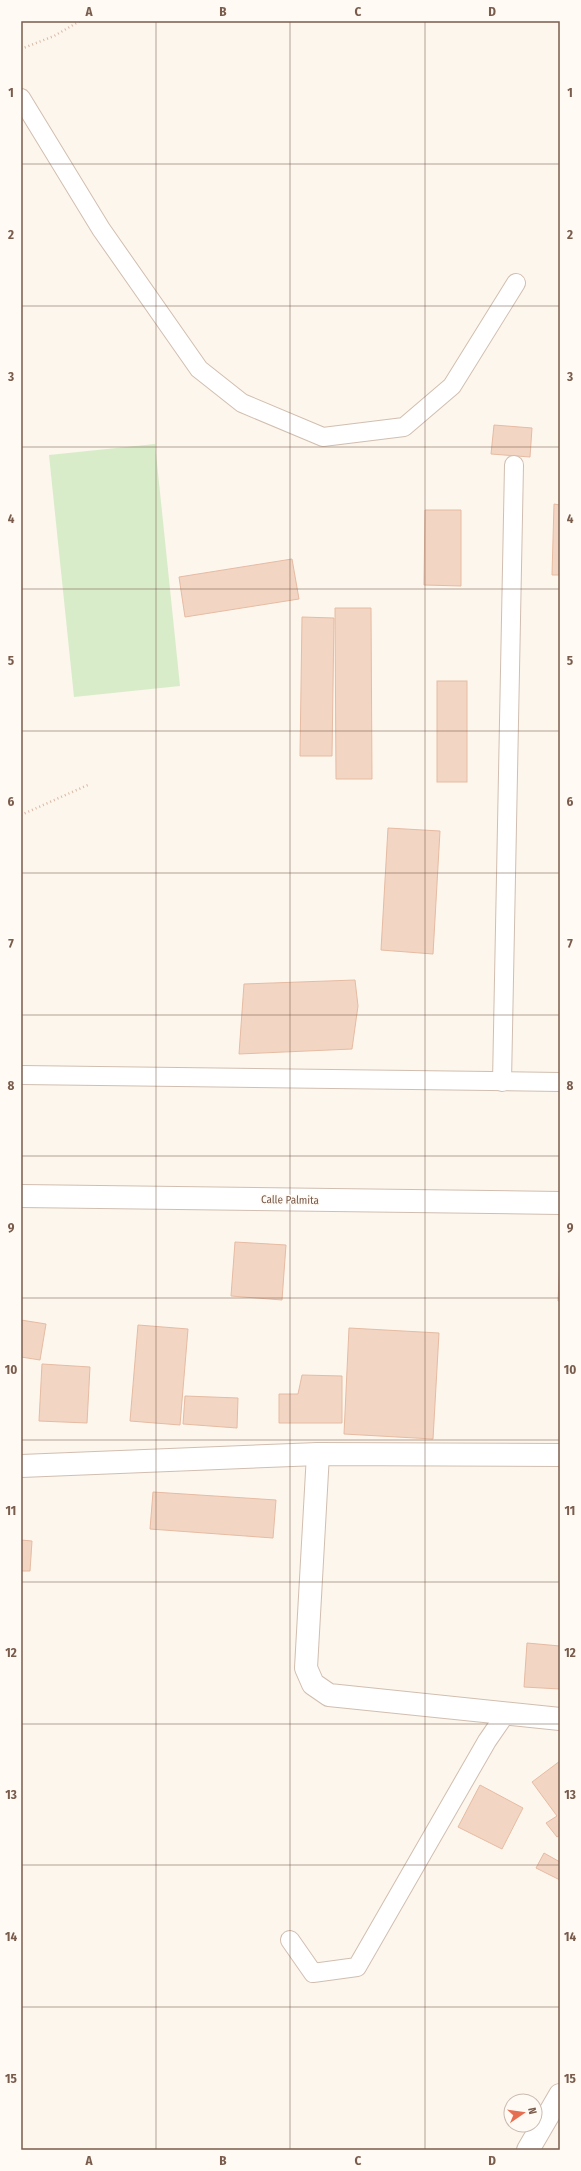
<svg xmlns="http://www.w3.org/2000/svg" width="581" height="2171" viewBox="0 0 581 2171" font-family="'Fira Sans Condensed',sans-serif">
  <rect width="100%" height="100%" fill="#fdf6ec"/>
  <!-- green -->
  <polygon fill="#d8ecc9" points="155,444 180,686 74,697 49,455"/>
  <!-- building -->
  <g fill="#f3d5c3" stroke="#e6bba3">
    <polygon points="494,425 532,428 530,457 491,454"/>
    <polygon points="554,504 560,505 560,575 552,575"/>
    <polygon points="425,510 461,510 461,586 424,585"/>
    <polygon points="292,559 299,599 185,617 179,577"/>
    <polygon points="335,608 371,608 372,779 336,779"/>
    <polygon points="302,617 334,618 332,756 300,756"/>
    <rect x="437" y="681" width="30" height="101"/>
    <polygon points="388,828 440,831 433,954 381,950"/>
    <polygon points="355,980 358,1006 352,1049 239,1054 244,984"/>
    <polygon points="235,1242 286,1245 282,1300 231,1296"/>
    <polygon points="560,1261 560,1301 558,1301"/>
    <polygon points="21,1320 46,1324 40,1360 21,1357"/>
    <polygon points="138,1325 188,1329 180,1425 130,1421"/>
    <polygon points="349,1328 439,1333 433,1439 344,1434"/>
    <polygon points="42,1364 90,1367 87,1423 39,1421"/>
    <polygon points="302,1375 342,1376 342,1423 279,1423 279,1394 298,1394"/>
    <polygon points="185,1396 238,1398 237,1428 183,1424"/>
    <polygon points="153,1492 276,1500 273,1538 150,1529"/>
    <polygon points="21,1540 32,1541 30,1571 21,1571"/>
    <polygon points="527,1643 560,1646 560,1689 524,1687"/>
    <polygon points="560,1761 560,1835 557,1837 546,1823 557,1816 532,1782"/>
    <polygon points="480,1785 523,1808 502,1849 458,1827"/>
    <polygon points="544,1853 560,1862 560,1880 536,1868"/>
  </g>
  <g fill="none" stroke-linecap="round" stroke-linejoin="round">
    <defs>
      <g id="service">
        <polyline points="21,98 101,229 199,369 242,403 323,437 404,427 452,386 516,283"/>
        <polyline points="21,1075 560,1082"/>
        <polyline points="502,1082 514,465"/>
        <polyline points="290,1940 313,1973 357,1967 487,1741 507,1712"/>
      </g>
      <g id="minor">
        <polyline points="21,1196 560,1203"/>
        <polyline points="318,1454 306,1668 313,1684 329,1695 560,1719"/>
        <polyline points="21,1466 318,1454 560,1455"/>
        <polyline points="528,2150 560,2095"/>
      </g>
    </defs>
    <!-- service casing -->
    <use href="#service" stroke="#d1beb0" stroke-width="20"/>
    <!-- minor casing -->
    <use href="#minor" stroke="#d1beb0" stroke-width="24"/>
    <!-- path -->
    <g stroke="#d9b8a5" stroke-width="2.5" stroke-dasharray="1 3" stroke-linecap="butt">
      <polyline points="21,49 54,36 80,21"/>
      <polyline points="21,815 90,784"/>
    </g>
    <!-- service -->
    <use href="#service" stroke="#fff" stroke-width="18"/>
    <!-- minor -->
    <use href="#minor" stroke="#fff" stroke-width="22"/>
  </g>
  <!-- grid -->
  <path fill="none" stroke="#7a5c4d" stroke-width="1" stroke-opacity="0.55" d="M156,21V2150M290,21V2150M425,21V2150M21,164H560M21,306H560M21,447H560M21,589H560M21,731H560M21,873H560M21,1015H560M21,1156H560M21,1298H560M21,1440H560M21,1582H560M21,1724H560M21,1865H560M21,2007H560"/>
  <g text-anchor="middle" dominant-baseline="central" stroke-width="3" stroke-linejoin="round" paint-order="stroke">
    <!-- street labels -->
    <g font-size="11" fill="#7a5c4d" stroke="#fffaf3">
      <text transform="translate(290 1200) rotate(1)">Calle Palmita</text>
    </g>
  </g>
  <!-- border -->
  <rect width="581" height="2171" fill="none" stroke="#fffaf3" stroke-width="44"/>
  <!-- north arrow -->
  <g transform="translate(523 2113) rotate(77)"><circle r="19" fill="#fffaf3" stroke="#cabbb1"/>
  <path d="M0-3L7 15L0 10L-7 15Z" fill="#e76f51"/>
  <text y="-6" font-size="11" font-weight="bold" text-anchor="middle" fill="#7a5c4d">N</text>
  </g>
  <rect x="22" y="22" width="537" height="2127" fill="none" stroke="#7a5c4d" stroke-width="1.5"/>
  <g font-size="13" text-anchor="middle" font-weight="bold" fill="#7a5c4d">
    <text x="89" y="16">A</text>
    <text x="223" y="16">B</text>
    <text x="358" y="16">C</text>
    <text x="492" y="16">D</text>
    <text x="11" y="97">1</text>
    <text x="570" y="97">1</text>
    <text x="11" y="239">2</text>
    <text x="570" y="239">2</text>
    <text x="11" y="381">3</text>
    <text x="570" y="381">3</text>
    <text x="11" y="523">4</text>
    <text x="570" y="523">4</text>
    <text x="11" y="665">5</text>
    <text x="570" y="665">5</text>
    <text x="11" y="806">6</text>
    <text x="570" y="806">6</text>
    <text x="11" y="948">7</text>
    <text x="570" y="948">7</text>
    <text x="11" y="1090">8</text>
    <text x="570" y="1090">8</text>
    <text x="11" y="1232">9</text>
    <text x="570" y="1232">9</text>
    <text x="11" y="1374">10</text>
    <text x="570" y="1374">10</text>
    <text x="11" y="1515">11</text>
    <text x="570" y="1515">11</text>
    <text x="11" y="1657">12</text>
    <text x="570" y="1657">12</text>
    <text x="11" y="1799">13</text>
    <text x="570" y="1799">13</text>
    <text x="11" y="1941">14</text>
    <text x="570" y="1941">14</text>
    <text x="11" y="2083">15</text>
    <text x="570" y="2083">15</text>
    <text x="89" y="2165">A</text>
    <text x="223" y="2165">B</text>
    <text x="358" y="2165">C</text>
    <text x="492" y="2165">D</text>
  </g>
</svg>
